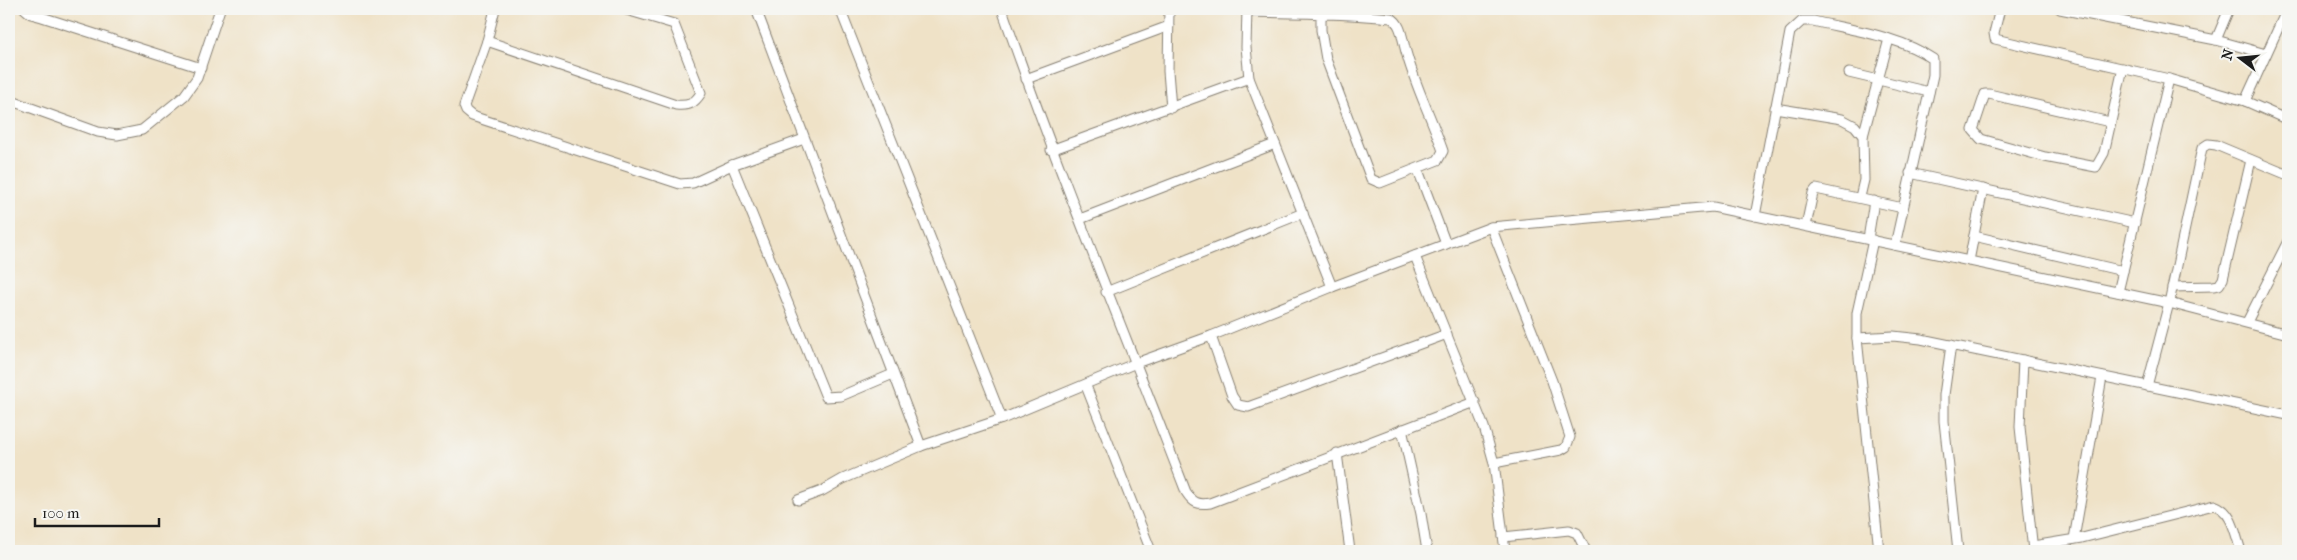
<svg xmlns="http://www.w3.org/2000/svg" width="2297" height="560" viewBox="0 0 2297 560" font-family="'IM FELL French Canon',serif">
  <rect width="100%" height="100%" fill="#f6f6f2"/>
  <filter id="ink" filterUnits="userSpaceOnUse"><feTurbulence type="fractalNoise" baseFrequency=".02" numOctaves="2"/><feDisplacementMap in="SourceGraphic" scale="10" xChannelSelector="R" yChannelSelector="G"/><feConvolveMatrix kernelMatrix="1 2 1 2 8 2 1 2 1" color-interpolation-filters="sRGB"/></filter>
  <filter id="wash" filterUnits="userSpaceOnUse"><feTurbulence type="fractalNoise" baseFrequency=".0096" numOctaves="4" result="noise"/><feDisplacementMap in="SourceGraphic" scale="20" xChannelSelector="R" yChannelSelector="G"/><feGaussianBlur stdDeviation="1.12" result="paint"/><feColorMatrix in="noise" values="0 0 0 0 0 0 0 0 0 0 0 0 0 0 0 0 0 1.4 0 .05"/><feComposite in="paint" operator="in"/></filter>
  <g filter="url(#wash)">
    <rect width="100%" height="100%" fill="#efe2c7"/>
  </g>
  <g filter="url(#ink)">
    <g fill="none" stroke-linecap="round" stroke-linejoin="round">
      <defs>
        <g id="minor">
          <polyline points="25,9 31,14 42,17 201,68"/>
          <polyline points="495,9 487,41 464,106 466,111 472,116 680,184 693,183 732,165 804,139"/>
          <polyline points="756,9 921,446"/>
          <polyline points="840,9 1002,419"/>
          <path d="M1002,9C1058,172 1124,331 1186,492C1193,503 1198,505 1210,503L1475,402"/>
          <polyline points="1169,9 1168,71 1171,108"/>
          <polyline points="1247,9 1246,47 1249,78 1332,287"/>
          <polyline points="2000,9 1994,33 1995,39 2169,79 2245,101 2288,120"/>
          <polyline points="2060,9 2216,40 2266,54"/>
          <path d="M1247,12C1295,13 1343,13 1391,18C1401,23 1402,37 1405,48C1414,84 1431,116 1443,151L1438,160L1380,183L1371,179L1326,59L1321,30V13"/>
          <polyline points="2216,40 2229,9"/>
          <path d="M487,41L676,105C689,106 694,104 701,93L674,24L623,9"/>
          <polyline points="1849,73 1929,92"/>
          <polyline points="1026,79 1169,26"/>
          <polyline points="9,100 98,132 117,135 142,130 184,96 197,78 220,9"/>
          <polyline points="2245,101 2287,9"/>
          <polyline points="1775,108 1842,119 1855,126 1863,136 1864,180 1860,197"/>
          <polyline points="2110,122 1989,94 1985,94 1973,130 1981,139 2045,157 2096,167 2104,153 2123,68"/>
          <polyline points="1863,136 1889,39"/>
          <polyline points="1051,150 1249,78"/>
          <polyline points="732,165 826,397 841,396 893,374"/>
          <polyline points="1418,170 1446,244"/>
          <polyline points="1910,173 2135,223"/>
          <path d="M1755,216L1790,32L1802,21H1813C1852,30 1900,36 1933,59V75L1895,245"/>
          <polyline points="1080,219 1275,144"/>
          <polyline points="1806,226 1813,193 1816,189 1903,208"/>
          <polyline points="1491,227 1552,381 1570,437 1566,447 1561,450 1494,463"/>
          <polyline points="1974,236 2123,271"/>
          <polyline points="1868,239 1874,201"/>
          <polyline points="1873,240 1857,313 1857,338 1879,551"/>
          <polyline points="1415,256 1484,427 1494,463 1505,551"/>
          <polyline points="1969,261 1983,189"/>
          <polyline points="2172,287 2213,286 2219,285 2223,279 2251,160"/>
          <polyline points="1106,292 1303,213"/>
          <polyline points="2118,292 2169,79"/>
          <polyline points="2247,322 2288,241"/>
          <polyline points="1211,336 1232,396 1238,405 1248,407 1447,334"/>
          <polyline points="1857,338 1893,336 1921,339 2288,415"/>
          <polyline points="1951,345 1944,395 1944,421 1958,551"/>
          <polyline points="2023,360 2020,427 2033,551"/>
          <polyline points="1086,386 1151,551"/>
          <polyline points="2147,386 2169,303 2202,148 2208,144 2216,145 2288,175"/>
          <polyline points="1402,429 1421,514 1427,551"/>
          <polyline points="1337,453 1350,551"/>
          <polyline points="798,500 822,491 843,479 921,446 1002,419 1136,363 1211,336 1332,287 1491,227 1713,207 2169,303 2288,334"/>
          <polyline points="1503,537 1569,530 1577,533 1586,551"/>
          <polyline points="2074,539 2102,377"/>
          <path d="M2033,546L2082,538L2214,505C2233,511 2235,534 2241,551"/>
        </g>
      </defs>
      <!-- minor casing -->
      <use href="#minor" stroke="#867f72" stroke-width="11"/>
      <!-- minor -->
      <use href="#minor" stroke="#fff" stroke-width="9"/>
    </g>
  </g>
  <!-- margin -->
  <rect width="2297" height="560" fill="none" stroke="#f6f6f2" stroke-width="30"/>
  <!-- north arrow -->
  <g transform="translate(2240 58) rotate(286)" stroke="#f6f6f2" stroke-width="4" paint-order="stroke">
  <path d="M0-4L9 19L0 12L-9 19Z" fill="#1c1c1c"/>
  <text y="-8" font-size="14" font-weight="bold" text-anchor="middle" fill="#1c1c1c">N</text>
  </g>
  <!-- scale -->
  <path d="M35 518v8h124v-8" fill="none" stroke="#1c1c1c" stroke-width="2.5"/>
  <text x="42" y="518" font-size="15" fill="#1c1c1c" stroke="#f6f6f2" stroke-width="4" paint-order="stroke">100 m</text>
</svg>
